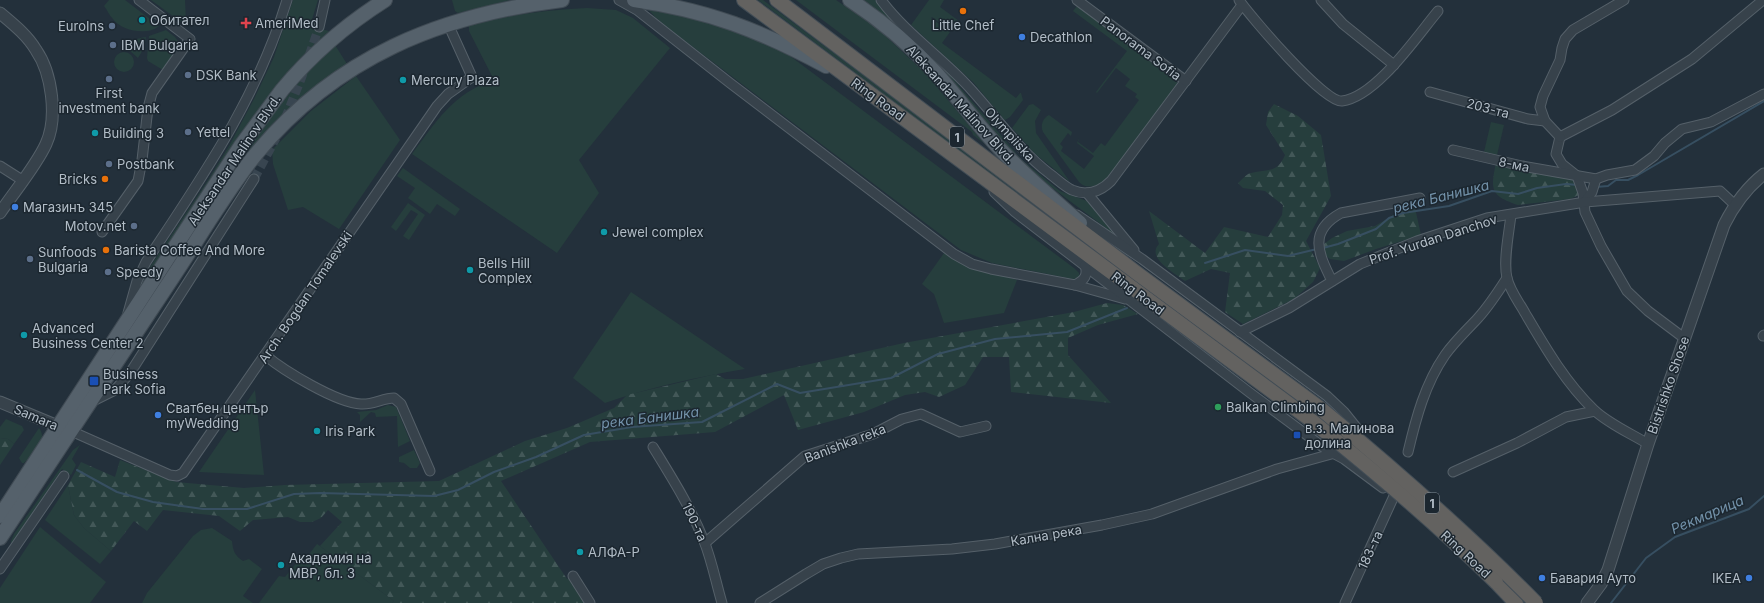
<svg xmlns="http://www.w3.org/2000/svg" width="1764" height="603" viewBox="0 0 1764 603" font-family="Inter,sans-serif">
  <defs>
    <pattern id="forest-firs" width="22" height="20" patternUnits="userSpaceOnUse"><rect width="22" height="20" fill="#263e3d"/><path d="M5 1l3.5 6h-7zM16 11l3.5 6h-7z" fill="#435858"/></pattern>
  </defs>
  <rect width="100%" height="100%" fill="#23303b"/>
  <!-- green -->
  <g fill="#263e3d">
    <path d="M109,0H125L159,26C148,36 121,31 113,19C109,15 108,11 104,6Z"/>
    <polygon points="151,0 185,0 186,21 181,22"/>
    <polygon points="293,0 318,0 310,26 329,31 294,66 267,98 144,287 141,286 148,270 208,180 229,146 254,99 274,57"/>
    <polygon points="452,0 510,0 458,13 455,11"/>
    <polygon points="758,0 763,0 1115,263 1113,266"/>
    <polygon points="796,0 836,0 877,28 925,73 985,144 973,135 972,132"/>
    <polygon points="864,0 875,0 889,17 949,74 1021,159 1060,191 1087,201 1114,234 1039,178 1008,148 939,66 896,25"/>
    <polygon points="929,0 944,0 940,7 959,21 951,31 932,17 931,18 950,32 942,43 1016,98 1020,93 1021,93 1023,100 1010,117 1005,120 1003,118 973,82 911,25"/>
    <path d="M1077,6L1177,82V85L1108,178C1100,185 1087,191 1079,182L1043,132C1040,125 1043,118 1049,115L1072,132L1071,136L1068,133L1060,144L1063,147L1061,151L1084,169L1094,156L1077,143L1079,138L1078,142L1093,153L1101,143L1105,146L1139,100L1135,97L1137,94L1125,86L1130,79L1116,68L1097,93L1096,92L1127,51L1073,11Z"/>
    <path d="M587,8L616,10L633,18L670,48L579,160L599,193L557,253L412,154C436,122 453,93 494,80L469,31V25C508,15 546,10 587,8Z"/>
    <polygon points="648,9 685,15 735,30 786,53 1074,268 1079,273 1079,278 1073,279 992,263 961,250 672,31 655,17"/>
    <polygon points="166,30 175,37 180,44 177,50 163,70 148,61 147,58 149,36"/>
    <path d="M146,37L144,48L138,58L129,50L125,48C130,41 137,38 146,37Z"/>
    <path d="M335,45L347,64L322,83L220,193C255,140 288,87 335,45Z"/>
    <circle cx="124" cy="62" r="10"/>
    <polygon points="356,76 400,140 339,229 303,207 288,210 273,164 272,150 311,111"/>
    <polygon points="1033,104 1041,110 1035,121 1036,133 1070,182 1034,153 1012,128 1029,105"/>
    <polygon points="1491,122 1504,125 1497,155 1484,152"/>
    <polygon points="403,168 460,209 455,216 437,204 430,214 408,198 415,188 397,176"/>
    <polygon points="408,203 425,215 409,240 403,236 418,214 411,210 396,231 391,227"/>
    <polygon points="944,253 960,263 1017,280 1004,313 944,323 934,294 922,284"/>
    <path d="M631,292L745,369C698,377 651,387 605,403L573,378Z"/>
    <polygon points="255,390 264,475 199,472"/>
    <polygon points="388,405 396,407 410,441 398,447 397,416 376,417 375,413 371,412 360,422 360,415 357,412 376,410"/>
    <polygon points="6,419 22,426 24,430 14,444 8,439 0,438 0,427"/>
    <path d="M39,428C49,441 32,455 24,463H22L19,458Z"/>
    <polygon points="80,445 72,459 76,465 71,475 62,469 13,542 11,543 11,541 14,534 73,450"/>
    <polygon points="414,450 420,463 417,468 410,468 404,463 399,462 399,457"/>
    <polygon points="68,485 74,515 84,528 111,551 100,564 45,520"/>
    <polygon points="40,527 106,582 90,603 0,603 0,588"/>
    <path d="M212,528L232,541C233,551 235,556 243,561L249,559L262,569L243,596L253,603H142L147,593L193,536L201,530Z"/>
    <polygon points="317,544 320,546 394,601 392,603 259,603 279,576 285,577 298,561 303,562"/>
  </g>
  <!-- forest -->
  <g fill="url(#forest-firs)">
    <path d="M1274,104L1298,116L1321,135L1331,196L1306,241L1320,268L1313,282L1294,299L1243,324L1225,312L1230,273L1211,269L1185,281C1177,275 1152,261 1156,249C1156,247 1158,246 1159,244L1149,211L1205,253L1224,227L1268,237L1282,215L1283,205L1265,191L1243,188L1238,183C1242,180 1246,174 1251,173C1267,169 1277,174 1285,155L1266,125L1268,112Z"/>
    <path d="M1496,163L1574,180L1579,190V195L1570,199L1518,205C1491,196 1490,190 1496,163Z"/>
    <polygon points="1415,208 1421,235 1376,249 1344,261 1330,259 1325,255 1324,244 1332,238 1347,231 1375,226 1400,211"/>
    <polygon points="1107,303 1123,305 1138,314 1098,325 1068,338 1068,355 1111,403 1011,392 1009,357 983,357 965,385 939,397 925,392 905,395 864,412 798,430 784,395 715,432 590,442 501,481 567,579 571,577 587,603 392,603 394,601 320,546 342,522 328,510 321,518 312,522 300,522 288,517 253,520 240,531 219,516 163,510 147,531 134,521 111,551 84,528 74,515 68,485 81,462 115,477 120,460 176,482 244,488 285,485 439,481 525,441 567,428 614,408 627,395 716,374 725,379 743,379 904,343 1074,312"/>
    <polygon points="0,438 8,439 14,444 0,465"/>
  </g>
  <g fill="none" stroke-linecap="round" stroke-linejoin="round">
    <!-- stream -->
    <g stroke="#374f61" stroke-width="2">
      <polyline points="1596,187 1608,186 1616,180 1628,180 1638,175 1764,101"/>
      <polyline points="1323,248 1338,244 1376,229 1389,218 1403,213 1449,206 1492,191 1518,194 1537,188 1566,184 1578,185"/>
      <polyline points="1205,263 1245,250 1288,256 1317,249"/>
      <polyline points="77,470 117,492 153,502 203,509 247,509 294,494 320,493 434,496 458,490 494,472 536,457 584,435 632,427 702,422 777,384 800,393 891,378 938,354 995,339 1067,332 1127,308"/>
      <polyline points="1611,603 1646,558 1675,537 1749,509 1764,496"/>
    </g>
    <!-- minor-tunnel -->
    <g stroke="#384550" stroke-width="9" stroke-dasharray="9 4.5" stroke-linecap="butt">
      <polyline points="285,119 301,79 319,27"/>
      <polyline points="254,179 276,138"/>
    </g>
    <defs>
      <g id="minor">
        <polyline points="619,0 637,10 730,83 954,254 972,264 991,269 1075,285 1125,299"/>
        <path d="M881,0C904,31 938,55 965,83C994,113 1016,148 1050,174C1057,179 1064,186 1072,190C1086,196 1100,192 1111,181L1242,5"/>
        <polyline points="1077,0 1186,81"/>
        <path d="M1239,0C1251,17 1324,103 1342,101C1376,97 1417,36 1438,11"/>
        <polyline points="1321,0 1343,24 1394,65"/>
        <polyline points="319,27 325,0"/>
        <polyline points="1430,92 1528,119 1545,121"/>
        <polyline points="1560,137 1556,154 1562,164 1577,176 1583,193 1585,212 1601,246 1627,291 1648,311 1684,338"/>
        <polyline points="1560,137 1612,110 1692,59 1763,0"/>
        <polyline points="1560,137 1545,121 1540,107 1543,96 1560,60 1562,48 1565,39 1573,30 1624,0"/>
        <polyline points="1453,150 1522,166 1596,179 1607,175 1635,170 1654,156 1665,143 1682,129 1711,122 1764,94"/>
        <polyline points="0,166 22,180"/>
        <polyline points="994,192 1015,212 1249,392 1327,450 1344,459 1383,488"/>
        <polyline points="1087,193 1134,250"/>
        <polyline points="1585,202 1592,192 1596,179"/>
        <polyline points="1077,215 1142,259 1327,396 1344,412 1356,427"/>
        <path d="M1511,215C1509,233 1503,261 1507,278C1510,291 1519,302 1525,313C1545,347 1565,382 1594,410C1609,424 1630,433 1648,444"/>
        <polyline points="102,232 138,181 142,160 148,108 152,93 190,39 139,0"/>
        <path d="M1332,281C1318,253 1308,231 1341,213L1420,198"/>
        <path d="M1075,285C1085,280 1088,275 1085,265"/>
        <path d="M128,313L137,281L146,262C202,177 257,99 287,0"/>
        <polyline points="1240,332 1289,308 1360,264 1417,241 1487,218 1585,202 1720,191 1735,205"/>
        <polyline points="1763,336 1764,335"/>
        <path d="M265,355C284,371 337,403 361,404C373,405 383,398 394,398L401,404L430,471"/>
        <polyline points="91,402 115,390 130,373 254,179"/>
        <polyline points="1352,423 1356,433 1356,439"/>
        <polyline points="71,431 170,475 177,476 183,473 437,106 448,94 472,77 448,24"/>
        <path d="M653,447C672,478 691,508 704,541C712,561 716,583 722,603"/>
        <path d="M1408,452C1416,418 1425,384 1445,355C1455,341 1467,330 1478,318C1489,306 1498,292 1507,278"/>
        <polyline points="1453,472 1517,443 1566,417 1595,411"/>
        <polyline points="705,543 805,456 873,434 902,419 921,414 960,432 986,426"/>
        <polyline points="0,569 64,476"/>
        <polyline points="573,576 590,603"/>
        <polyline points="760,603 806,574 823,564 841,558 858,554 952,549 995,544 1102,525 1152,514 1277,469 1335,453"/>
        <polyline points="1345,603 1394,496"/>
      </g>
      <g id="tertiary">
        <path d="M0,13C13,24 27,35 36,50C52,73 58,118 46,144C36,166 14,192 0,213"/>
        <polyline points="0,402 65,429"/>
        <path d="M1587,603L1601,584L1608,570L1648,444L1724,225C1734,205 1746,188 1764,174"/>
      </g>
      <g id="primary">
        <path d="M634,0C708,10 761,31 826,66"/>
        <path d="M850,0C882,21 910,45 935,72C958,97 977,125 1000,149C1025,176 1053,199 1080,223"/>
        <path d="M0,516L240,147C254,128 268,109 282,90C311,55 347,24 385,0"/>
        <path d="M0,538C49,463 100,388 149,313C169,283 188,254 207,224C223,200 238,176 256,154C336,57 441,15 562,0"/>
      </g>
      <g id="trunk">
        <polyline points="744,0 1312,421"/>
        <polyline points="777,0 1138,274 1321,409"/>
        <polyline points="1496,582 1516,603"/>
      </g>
    </defs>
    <!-- minor casing -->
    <use href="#minor" stroke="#556069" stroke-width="11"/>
    <!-- tertiary casing -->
    <use href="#tertiary" stroke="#556069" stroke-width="13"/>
    <!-- primary casing -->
    <use href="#primary" stroke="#404b54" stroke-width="16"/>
    <!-- trunk casing -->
    <use href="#trunk" stroke="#424d56" stroke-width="16"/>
    <!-- minor -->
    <use href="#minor" stroke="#37424b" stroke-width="9"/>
    <!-- tertiary -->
    <use href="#tertiary" stroke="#37424b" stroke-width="11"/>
    <!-- primary -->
    <use href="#primary" stroke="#55616b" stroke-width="14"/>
    <!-- trunk -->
    <use href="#trunk" stroke="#636260" stroke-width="14"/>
    <defs>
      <g id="trunk-bridge">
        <path d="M1321,409C1396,471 1468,534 1536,603"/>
        <path d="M1312,421C1376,472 1438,525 1496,582"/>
      </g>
    </defs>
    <!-- trunk-bridge casing -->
    <use href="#trunk-bridge" stroke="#424d56" stroke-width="16" stroke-linecap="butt"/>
    <!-- trunk-bridge -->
    <use href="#trunk-bridge" stroke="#636260" stroke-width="14"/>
  </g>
  <!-- markers -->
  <g fill="#e8710a" stroke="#1c2730" stroke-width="1.5">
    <circle cx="963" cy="11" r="4"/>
    <circle cx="105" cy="179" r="4"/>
    <circle cx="106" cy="250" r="4"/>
  </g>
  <g fill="#0f9aa8" stroke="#1c2730" stroke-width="1.5">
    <circle cx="142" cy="20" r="4"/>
    <circle cx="403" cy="80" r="4"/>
    <circle cx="95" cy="133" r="4"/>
    <circle cx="604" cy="232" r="4"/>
    <circle cx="470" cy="270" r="4"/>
    <circle cx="24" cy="335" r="4"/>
    <circle cx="317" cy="431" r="4"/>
    <circle cx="580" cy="552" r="4"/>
    <circle cx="281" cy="565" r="4"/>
  </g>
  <path fill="#e0444e" stroke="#1c2730" stroke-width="1.5" d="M244 17h4v4h4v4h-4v4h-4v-4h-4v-4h4z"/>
  <g fill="#5c6f8a" stroke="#1c2730" stroke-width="1.5">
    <circle cx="112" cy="26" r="4"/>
    <circle cx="113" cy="45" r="4"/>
    <circle cx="188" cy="75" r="4"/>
    <circle cx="109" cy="79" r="4"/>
    <circle cx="188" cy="132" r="4"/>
    <circle cx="109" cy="164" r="4"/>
    <circle cx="134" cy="226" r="4"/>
    <circle cx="30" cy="259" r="4"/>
    <circle cx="108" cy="272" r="4"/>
  </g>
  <g fill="#3f7fe0" stroke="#1c2730" stroke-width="1.5">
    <circle cx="1022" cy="37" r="4"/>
    <circle cx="15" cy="207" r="4"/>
    <circle cx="158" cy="415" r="4"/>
    <circle cx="1542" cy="578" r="4"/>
    <circle cx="1749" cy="578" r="4"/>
  </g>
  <g fill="#1a4fb4" stroke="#1c2730" stroke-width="1.5">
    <rect x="89" y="376" width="10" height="10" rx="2"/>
    <rect x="1293" y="431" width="8" height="8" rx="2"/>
  </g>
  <circle fill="#2e9e5b" stroke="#1c2730" stroke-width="1.5" cx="1218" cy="407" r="4"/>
  <g text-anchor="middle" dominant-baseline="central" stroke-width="3" stroke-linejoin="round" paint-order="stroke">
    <!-- shield labels -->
    <g fill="#1c2730" stroke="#85909a" stroke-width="1">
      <rect x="950" y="127" width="14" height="20" rx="3"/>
      <rect x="1425" y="493" width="14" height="20" rx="3"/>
    </g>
    <g font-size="12" font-weight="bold" fill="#b2bdc7">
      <text x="957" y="137">1</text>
      <text x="1432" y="503">1</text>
    </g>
    <!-- poi labels -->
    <g font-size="13" fill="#b2bdc7" stroke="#1c2730" text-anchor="start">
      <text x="150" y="20">Обитател</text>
      <text x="255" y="23">AmeriMed</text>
      <text x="963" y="25" text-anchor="middle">Little Chef</text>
      <text x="104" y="26" text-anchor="end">EuroIns</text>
      <text x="1030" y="37">Decathlon</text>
      <text x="121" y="45">IBM Bulgaria</text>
      <text x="196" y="75">DSK Bank</text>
      <text x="411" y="80">Mercury Plaza</text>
      <text x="109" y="93" text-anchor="middle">First<tspan x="109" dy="15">investment bank</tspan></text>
      <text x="196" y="132">Yettel</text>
      <text x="103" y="133">Building 3</text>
      <text x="117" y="164">Postbank</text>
      <text x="97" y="179" text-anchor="end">Bricks</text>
      <text x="23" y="207">Магазинъ 345</text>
      <text x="126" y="226" text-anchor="end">Motov.net</text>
      <text x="612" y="232">Jewel complex</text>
      <text x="114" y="250">Barista Coffee And More</text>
      <text x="38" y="252">Sunfoods<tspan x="38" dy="15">Bulgaria</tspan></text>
      <text x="478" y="263">Bells Hill<tspan x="478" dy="15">Complex</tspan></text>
      <text x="116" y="272">Speedy</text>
      <text x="32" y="328">Advanced<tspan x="32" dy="15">Business Center 2</tspan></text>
      <text x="103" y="374">Business<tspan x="103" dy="15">Park Sofia</tspan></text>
      <text x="1226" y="407">Balkan Climbing</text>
      <text x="166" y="408">Сватбен център<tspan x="166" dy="15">myWedding</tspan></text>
      <text x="1305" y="428">в.з. Малинова<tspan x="1305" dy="15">долина</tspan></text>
      <text x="325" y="431">Iris Park</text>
      <text x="588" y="552">АЛФА-Р</text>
      <text x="289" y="558">Академия на<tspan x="289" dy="15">МВР, бл. 3</tspan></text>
      <text x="1550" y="578">Бавария Ауто</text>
      <text x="1741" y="578" text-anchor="end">IKEA</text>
    </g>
    <!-- street labels -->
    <g font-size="13" fill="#b2bdc7" stroke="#1c2730">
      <text transform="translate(1141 48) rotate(37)">Panorama Sofia</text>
      <text transform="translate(878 99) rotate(36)">Ring Road</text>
      <text transform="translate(961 104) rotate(48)">Aleksandar Malinov Blvd.</text>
      <text transform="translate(1488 108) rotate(15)">203-та</text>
      <text transform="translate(1010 134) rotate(48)">Olympiiska</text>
      <text transform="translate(234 160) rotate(-56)">Aleksandar Malinov Blvd.</text>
      <text transform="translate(1514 164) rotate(12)">8-ма</text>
      <text transform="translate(1433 239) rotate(-18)">Prof. Yurdan Danchov</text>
      <text transform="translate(1138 293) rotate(37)">Ring Road</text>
      <text transform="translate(305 297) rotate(-56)">Arch. Bogdan Tomalevski</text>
      <text transform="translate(1668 385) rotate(-71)">Bistrishko Shose</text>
      <text transform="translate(36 417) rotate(23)">Samara</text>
      <text transform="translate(845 443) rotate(-21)">Banishka reka</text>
      <text transform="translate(695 522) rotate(65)">190-та</text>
      <text transform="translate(1046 535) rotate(-10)">Кална река</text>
      <text transform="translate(1370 550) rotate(-65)">183-та</text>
      <text transform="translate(1466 554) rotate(43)">Ring Road</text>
    </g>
    <!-- water labels -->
    <g font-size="14" font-style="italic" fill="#7392aa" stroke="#1c2730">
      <text transform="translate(1441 196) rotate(-14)">река Банишка</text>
      <text transform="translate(650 417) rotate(-7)">река Банишка</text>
      <text transform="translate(1707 514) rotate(-23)">Рекмарица</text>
    </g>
  </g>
</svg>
